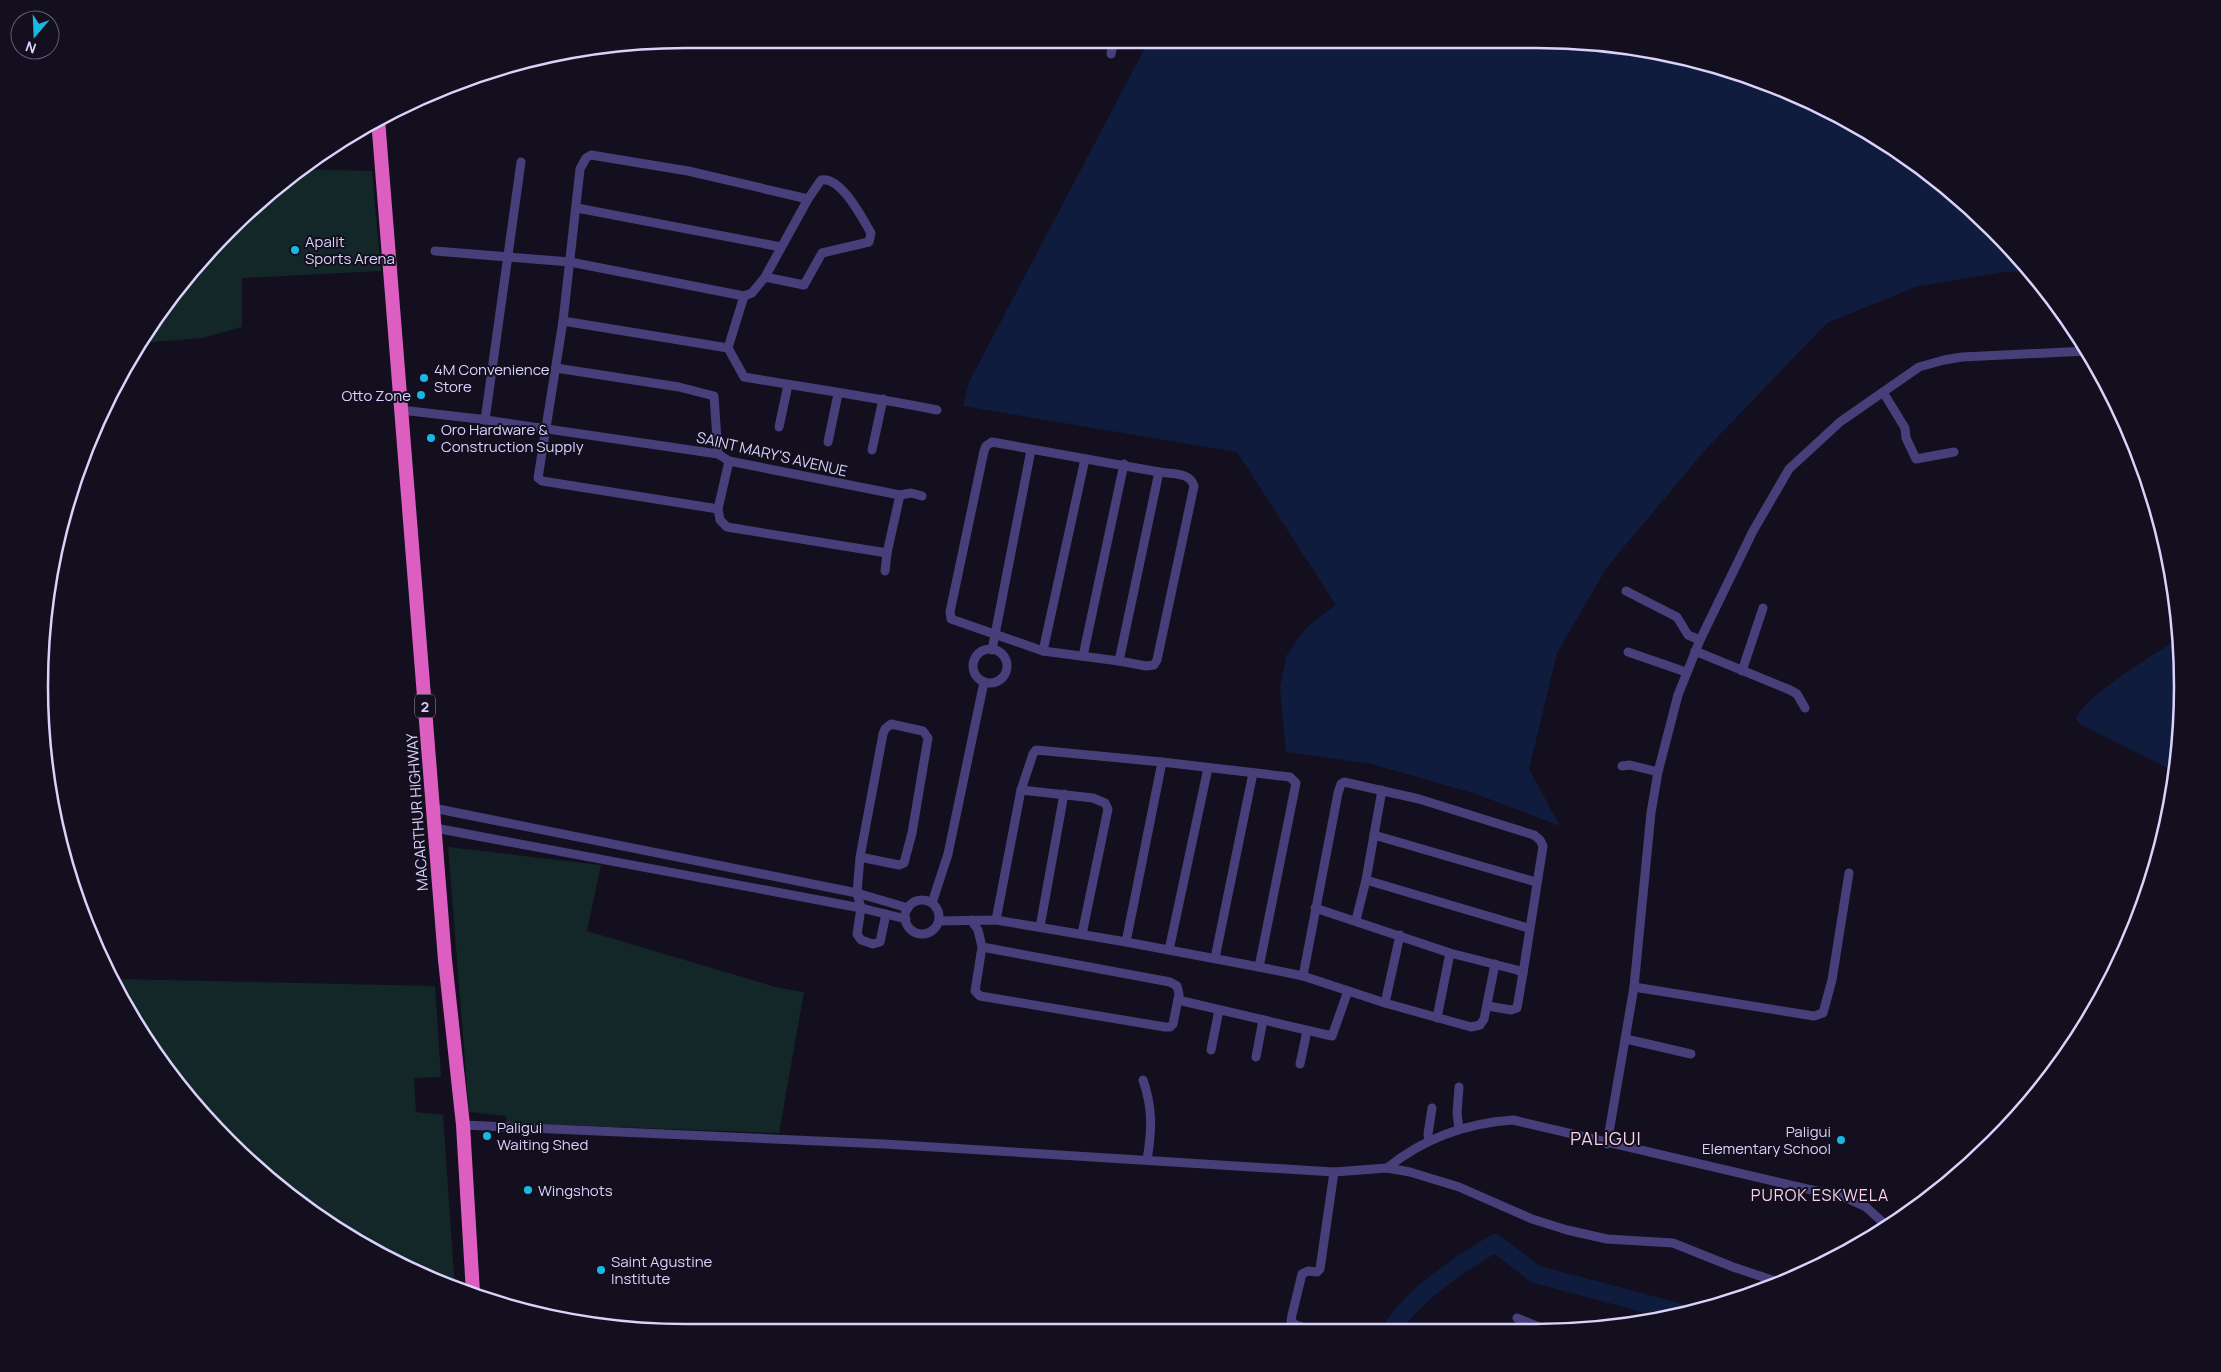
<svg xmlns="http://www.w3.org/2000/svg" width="2221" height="1372" viewBox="0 0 2221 1372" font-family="Manrope,sans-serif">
  <rect width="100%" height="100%" fill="#130f1f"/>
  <!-- green -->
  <g fill="#132728">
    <polygon points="297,169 372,171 381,271 242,278 242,327 202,338 140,343 148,326 228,229"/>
    <polygon points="448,847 601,865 587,931 779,988 804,992 779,1133 507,1123 506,1116 469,1112"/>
    <polygon points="115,979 435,986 441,1077 414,1078 416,1112 443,1115 455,1289 439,1284 292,1200 228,1143 148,1046"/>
  </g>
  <!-- water -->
  <g fill="#101c3d">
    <polygon points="1147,44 1619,44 1782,88 1929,172 2021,259 2030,272 2003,272 1915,287 1827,323 1706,449 1607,567 1557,653 1529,769 1560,826 1476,794 1372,764 1286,752 1280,688 1286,656 1307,627 1336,605 1237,452 963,406 969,382"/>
    <path d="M2178,639L2181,728L2174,771L2080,724L2076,719C2084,696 2155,654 2178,639Z"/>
  </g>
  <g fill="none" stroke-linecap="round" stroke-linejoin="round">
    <!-- river -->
    <path stroke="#101c3d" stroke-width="18" d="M1390,1331C1415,1293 1457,1266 1495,1243L1535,1274L1685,1314"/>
    <!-- minor -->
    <g stroke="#473f79" stroke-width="9">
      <polyline points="1111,54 1113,44"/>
      <polyline points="808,199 688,171 591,155 586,158 580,169 563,321 538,478 542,481 718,509 720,520 727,527 887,553"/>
      <polyline points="577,208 781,247"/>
      <polyline points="435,251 570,262 744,296"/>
      <path d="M563,321L728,348L744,377C809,388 873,397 937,410"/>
      <path d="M728,348L744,296L752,293L765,277L808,199L821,180C841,176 862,218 871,233L869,242L822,253L804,285L765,277"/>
      <polyline points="556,368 679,387 714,396 718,454"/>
      <polyline points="1883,392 1905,428 1906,438 1916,459 1954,452"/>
      <polyline points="401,410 479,419 718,454 729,461 900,495 911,493 922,496"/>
      <polyline points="485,420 521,162"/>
      <polyline points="779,427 788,385"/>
      <polyline points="828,442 838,394"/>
      <polygon points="992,442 1159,472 1119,661 1043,651 951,619 950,612 984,451 986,446"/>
      <polyline points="872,450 883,399"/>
      <polyline points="718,509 729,461"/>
      <polyline points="885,571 887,553 900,495"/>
      <polyline points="1626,591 1677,617 1688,635 1700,640"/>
      <circle cx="990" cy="666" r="17"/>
      <polyline points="992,650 1031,450"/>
      <polyline points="1043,651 1085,459"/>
      <polyline points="1695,651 1790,690 1797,694 1805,708"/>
      <polyline points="1628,652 1686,672"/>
      <polyline points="1083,656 1124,464"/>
      <path d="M1119,661L1146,666L1154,665L1157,660L1194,486C1190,472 1172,474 1159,472"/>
      <polyline points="1742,671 1763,608"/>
      <polyline points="1622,766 1630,765 1658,772"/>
      <polyline points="1021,790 1093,798 1105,803 1108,809 1082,934"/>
      <polyline points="433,808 857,893 908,908"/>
      <polyline points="435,828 861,908 906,919"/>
      <polyline points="1374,835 1536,882"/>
      <polyline points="860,857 899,865 904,863 912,833 928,738 923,731 891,724 885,729 883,734 860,857 857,893 861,908 857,934 861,940 873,944 880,942 886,914"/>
      <polyline points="1366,880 1528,928"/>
      <circle cx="922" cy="917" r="17"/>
      <polyline points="932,903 948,854 984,682"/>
      <polyline points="971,920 978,930 982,947 1170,982 1177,986 1179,994 1173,1024 1170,1027 1165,1027 980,996 975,991 982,947"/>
      <polyline points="1356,920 1366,880 1382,790"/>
      <polyline points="939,921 996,920 1126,942 1259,967 1296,783 1290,777 1162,762 1036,750 1033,754 1021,790 996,920"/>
      <polyline points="1040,927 1064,794"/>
      <polyline points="1126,942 1162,762"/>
      <polyline points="1169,950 1208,768"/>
      <polyline points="1215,958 1253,773"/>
      <polyline points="1259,967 1303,976 1338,793 1341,784 1344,782 1419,799 1534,835 1540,840 1543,846 1523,973 1517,970 1450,953 1315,908"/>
      <polyline points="1303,976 1385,1003 1471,1027 1480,1025 1484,1019 1495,964"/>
      <polyline points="1634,987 1814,1016 1823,1013 1832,980 1849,873"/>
      <polyline points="1178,1000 1332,1036 1348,991"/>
      <polyline points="1385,1003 1400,935"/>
      <polyline points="1488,1006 1511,1010 1517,1008 1523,973"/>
      <polyline points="1437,1018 1450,953"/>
      <polyline points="1626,1039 1691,1054"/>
      <polyline points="1211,1050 1219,1010"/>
      <polyline points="1256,1057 1263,1020"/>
      <polyline points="1300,1064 1307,1031"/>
      <path d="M1143,1080C1153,1109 1152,1130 1147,1160"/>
      <polyline points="1459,1087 1457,1113 1459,1129"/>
      <polyline points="463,1125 884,1144 1334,1172 1387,1168 1410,1172 1459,1187 1532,1219 1567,1230 1607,1239 1673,1243 1733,1267 1775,1281"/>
      <polyline points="1429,1141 1428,1134 1432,1108"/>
      <polyline points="1607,1144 1634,987 1651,813 1658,772 1678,695 1700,640 1753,531 1789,469 1840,422 1919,367 1944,360 1962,357 2087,351"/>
      <path d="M1387,1168C1423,1139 1467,1123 1513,1120L1846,1198L1866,1207L1887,1226"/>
      <polyline points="1517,1318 1551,1332"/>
      <polyline points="1313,1331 1296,1325 1291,1321 1292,1315 1302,1274 1308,1271 1317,1272 1320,1269 1334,1172"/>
    </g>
    <!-- trunk -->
    <polyline stroke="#dc5ec0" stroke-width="14" points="378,119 445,960 463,1125 473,1293"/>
  </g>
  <!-- markers -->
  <g fill="#17b8e1" stroke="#130f1f" stroke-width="2">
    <circle cx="295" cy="250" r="5"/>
    <circle cx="424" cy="378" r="5"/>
    <circle cx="421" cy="395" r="5"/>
    <circle cx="431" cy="438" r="5"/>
    <circle cx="487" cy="1136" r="5"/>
    <circle cx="1841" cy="1140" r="5"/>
    <circle cx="528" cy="1190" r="5"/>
    <circle cx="601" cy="1270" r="5"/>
  </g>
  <g text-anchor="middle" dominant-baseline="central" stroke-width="4" stroke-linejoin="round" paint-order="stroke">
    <!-- shield labels -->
    <rect fill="#130f1f" stroke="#9e98b8" stroke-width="1" x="415" y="694.5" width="20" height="23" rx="4"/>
    <g font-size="14" font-weight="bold" fill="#dad2fa">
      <text x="425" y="706">2</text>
    </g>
    <!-- poi labels -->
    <g font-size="15" fill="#dad2fa" stroke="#130f1f" text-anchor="start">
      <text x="305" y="241">Apalit<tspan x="305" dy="17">Sports Arena</tspan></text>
      <text x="434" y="369">4M Convenience<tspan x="434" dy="17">Store</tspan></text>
      <text x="411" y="395" text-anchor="end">Otto Zone</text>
      <text x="441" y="429">Oro Hardware &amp;<tspan x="441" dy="17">Construction Supply</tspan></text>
      <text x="497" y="1127">Paligui<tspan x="497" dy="17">Waiting Shed</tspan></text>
      <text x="1831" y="1131" text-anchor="end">Paligui<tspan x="1831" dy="17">Elementary School</tspan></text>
      <text x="538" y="1190">Wingshots</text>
      <text x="611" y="1261">Saint Agustine<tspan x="611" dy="17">Institute</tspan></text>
    </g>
    <!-- street labels -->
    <g font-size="15" fill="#dad2fa" stroke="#130f1f">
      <text transform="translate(772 454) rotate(13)">SAINT MARY'S AVENUE</text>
      <text transform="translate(417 812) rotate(-94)">MACARTHUR HIGHWAY</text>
    </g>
    <!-- neighbourhood labels -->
    <g font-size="16" letter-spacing="1" fill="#fbd3e8" stroke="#130f1f">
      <text x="1820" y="1195">PUROK ESKWELA</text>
    </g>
    <!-- quarter labels -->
    <g font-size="18" letter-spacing="1" fill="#fbd3e8" stroke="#130f1f">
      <text x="1606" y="1138">PALIGUI</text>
    </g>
  </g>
  <!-- crop -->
  <path d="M0 0H2221V1372H0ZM686 48H1536A638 638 0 0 1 2174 686V686A638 638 0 0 1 1536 1324H686A638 638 0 0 1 48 686V686A638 638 0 0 1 686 48Z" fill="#130f1f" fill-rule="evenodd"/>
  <path fill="none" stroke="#dad2fa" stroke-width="2.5" d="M686 48H1536A638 638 0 0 1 2174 686V686A638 638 0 0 1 1536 1324H686A638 638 0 0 1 48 686V686A638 638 0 0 1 686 48Z"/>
  <!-- north arrow -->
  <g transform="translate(35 35) rotate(199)"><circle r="24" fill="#130f1f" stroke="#635d77"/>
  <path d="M0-4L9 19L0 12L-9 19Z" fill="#17b8e1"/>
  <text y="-8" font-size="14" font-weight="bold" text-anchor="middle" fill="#dad2fa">N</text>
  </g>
</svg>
